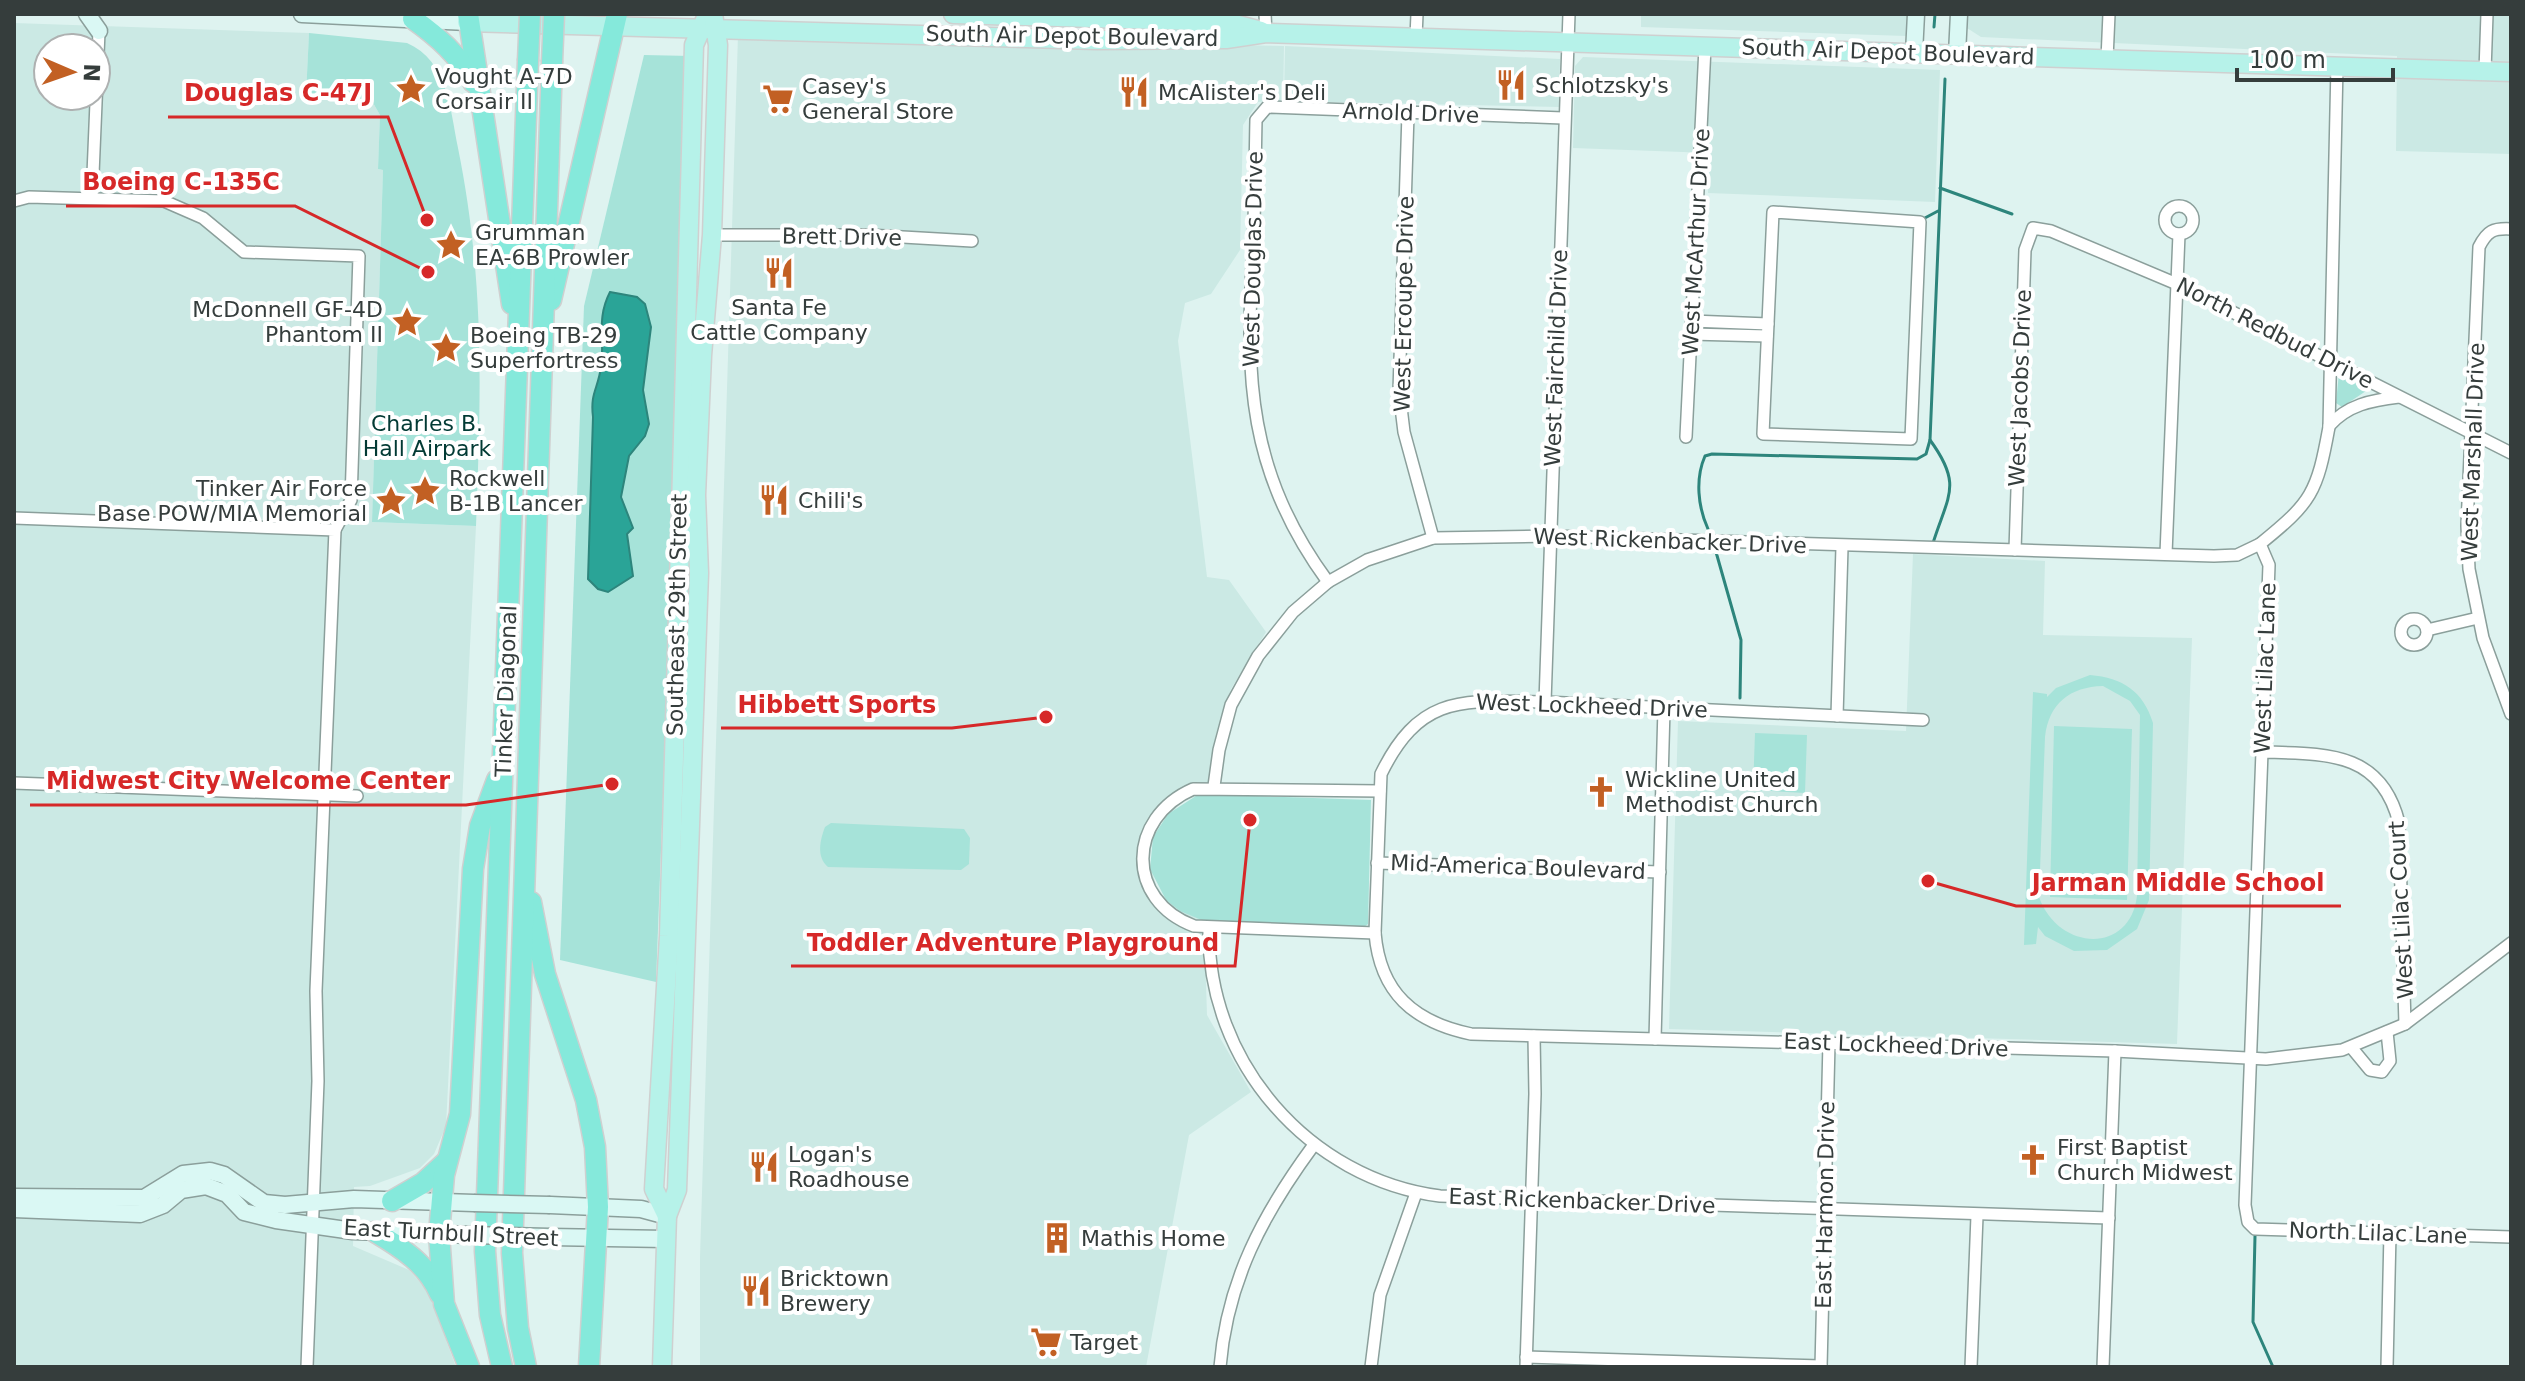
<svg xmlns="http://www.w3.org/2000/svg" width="2525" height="1381" viewBox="0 0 2525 1381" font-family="'DejaVu Sans',sans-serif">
  <rect width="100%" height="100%" fill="#def3f0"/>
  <!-- built -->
  <g fill="#cbe9e4" fill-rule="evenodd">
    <polygon points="1641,14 1907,14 1906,36 1641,27"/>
    <polygon points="1968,14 2511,14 2511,154 2396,151 2397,56 1981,37 1967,28"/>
    <path d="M14,23L309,33L306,95L372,101L380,115L378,169L383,170L372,522L476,526L446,1126L434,1154L420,1168L370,1186L354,1187L353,1246L409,1270L428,1291L456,1367H14ZM48,48H96V96H48Z"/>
    <polygon points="738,35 1284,46 1283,100 1258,102 1243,125 1240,250 1211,294 1185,303 1178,341 1207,577 1229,580 1266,632 1231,689 1216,734 1207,793 1185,800 1162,821 1153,837 1149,861 1156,885 1166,900 1204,921 1207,1015 1251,1092 1189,1135 1146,1367 700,1367 700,1257"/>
    <polygon points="1285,46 1560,59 1559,107 1284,101"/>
    <polygon points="1583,57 1940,70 1935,202 1708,193 1710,153 1573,148 1575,66"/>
    <polygon points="1913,554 2045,561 2043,635 2192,638 2177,1044 1669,1029 1678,721 1906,731"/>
  </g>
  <!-- green -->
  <g fill="#a6e3d9" fill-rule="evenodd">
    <path d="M309,33L407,43C448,61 450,109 458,148C485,282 481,392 476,526L372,522L383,170L378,169L380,115L372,101L306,95Z"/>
    <polygon points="644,55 691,56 656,982 560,960 584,306"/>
    <polygon points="2339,373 2369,389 2342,407 2336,403"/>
    <path d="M2090,675C2123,678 2143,691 2153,723L2149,900L2137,929L2107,950L2074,951L2045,936L2038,927L2036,944L2024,945L2033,692L2047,694V697L2056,688ZM2103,686L2130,701L2140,715L2137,896C2130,955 2058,951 2039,897L2045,737C2049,703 2070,687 2103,686Z"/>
    <polygon points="2054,726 2132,729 2127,900 2050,897"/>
    <polygon points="1755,733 1807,735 1805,793 1753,790"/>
    <polygon points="1199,794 1371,800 1368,924 1364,927 1204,921 1180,911 1166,900 1150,869 1153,837 1168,814"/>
    <path d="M831,823L964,829L970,838L969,864L961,870L828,867C816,857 820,840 825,827Z"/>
  </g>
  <!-- water -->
  <path fill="#2aa497" stroke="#2d857c" stroke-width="2" d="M610,292L637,297L645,304L651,327L643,390L649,424L645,436L629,456L621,497L633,528L627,534L633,576L608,592L598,589L588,579L593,417C590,393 598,389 601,367C605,339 596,319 610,292Z"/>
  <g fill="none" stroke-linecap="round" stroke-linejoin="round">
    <!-- stream -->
    <g stroke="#2d857c" stroke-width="3">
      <polyline points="1934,27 1935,14"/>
      <polyline points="1940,188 2012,214"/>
      <polyline points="1923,219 1938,211"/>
      <path d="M1930,440C1963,485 1948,495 1933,543"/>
      <path d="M1708,529C1698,507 1695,479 1705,456L1712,454L1917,459L1926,454L1930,440L1945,79"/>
      <polyline points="1716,552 1741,640 1740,698"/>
      <polyline points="2255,1236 2253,1322 2273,1367"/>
    </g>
    <defs>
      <g id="street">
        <polyline points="1265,14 1266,33"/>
        <polyline points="1416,37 1417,14"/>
        <polyline points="2107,59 2109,14"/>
        <path d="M2337,66L2329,427C2317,493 2312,502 2260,544L2269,565L2245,1205L2248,1222L2255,1229L2511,1237"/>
        <polyline points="2485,71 2487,14"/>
        <polyline points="1408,114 1399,391 1404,432 1433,538"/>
        <polyline points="92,198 99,31"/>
        <polyline points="14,201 29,197 164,201 203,218 244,252 359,256 351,500 335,530"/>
        <circle cx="2179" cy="220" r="14"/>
        <polygon points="1773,212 1920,222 1911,439 1763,434"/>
        <path d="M2511,229C2493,228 2487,231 2479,247L2467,526L2469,569L2483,638L2511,714"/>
        <polyline points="712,235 868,235 972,241"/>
        <polyline points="1692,321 1768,324"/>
        <polyline points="1691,334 1767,336"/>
        <path d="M2329,426C2347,405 2372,400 2399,397"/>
        <polyline points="1686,437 1705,47"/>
        <polyline points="14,518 335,530 316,991 318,1081 307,1367"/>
        <polyline points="2015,550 2025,250 2033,228 2051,231 2177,284 2511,453"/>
        <polyline points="2166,554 2179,234"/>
        <path d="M1328,582C1248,473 1245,379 1253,249C1255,206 1255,163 1256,120L1267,107L1563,118"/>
        <circle cx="2414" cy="632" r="13"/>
        <polyline points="2427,630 2478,618"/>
        <polyline points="1545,702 1569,14"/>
        <polyline points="1837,716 1842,547"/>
        <path d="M1923,720L1545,702C1465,701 1421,692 1381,774L1375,933C1380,993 1414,1022 1471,1034L2115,1051L2266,1059L2342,1050L2405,1024L2511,943"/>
        <path d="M2262,752C2324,754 2381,750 2399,823L2405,1024"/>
        <polyline points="14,783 357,796"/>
        <polyline points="1214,786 1219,750 1231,705 1258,656 1293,612 1328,582 1367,560 1433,538 1550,536 2214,556 2237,555 2260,544"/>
        <polyline points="1377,863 1660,872"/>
        <path d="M1209,929C1207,1062 1309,1179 1440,1196L2109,1218"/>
        <path d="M1375,933L1194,926C1125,900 1127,818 1193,789L1380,791"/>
        <polyline points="1655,1039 1664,708"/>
        <polyline points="2351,1047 2370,1070 2382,1072 2390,1061 2387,1032"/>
        <polyline points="1526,1357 1821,1366"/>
        <path d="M1220,1367C1227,1281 1263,1214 1313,1146"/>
        <polyline points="1371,1367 1380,1295 1416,1193"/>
        <polyline points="1526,1367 1535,1094 1534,1036"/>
        <polyline points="1821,1367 1829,1043"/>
        <polyline points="1971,1367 1977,1216"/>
        <polyline points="2103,1367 2115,1051"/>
        <polyline points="2387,1367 2390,1233"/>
      </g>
      <g id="secondary">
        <polyline points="87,14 99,31"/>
        <polyline points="302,14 467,22"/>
        <polyline points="1914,53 1916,14"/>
        <polyline points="1957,54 1959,14"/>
        <polyline points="14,1197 144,1198 183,1174 210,1171 224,1175 264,1203 285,1205 354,1199 474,1203"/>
        <polyline points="550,1205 641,1209 667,1216"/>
        <polyline points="14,1209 140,1214 163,1205 181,1190 206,1186 227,1194 244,1212 276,1220 353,1231 472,1235"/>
        <polyline points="550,1237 666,1239"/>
      </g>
      <g id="primary">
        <polyline points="953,14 1227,22 1261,31"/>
        <polyline points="467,22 1097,40 1226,39 1266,33 2511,72"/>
        <polyline points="667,1216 654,1189 669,936 694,45 705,20"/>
        <polyline points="662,1367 667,1216 677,1190 699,573 696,495 702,356 712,235 718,45 713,14"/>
      </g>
      <g id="highway">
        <polyline points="468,14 512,304"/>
        <path d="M413,19C438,37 459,55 473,82"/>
        <polyline points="551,300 617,14"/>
        <polyline points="531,902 545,974 586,1100 595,1147 598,1207 589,1367"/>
        <polyline points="392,1201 423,1183 447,1161"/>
        <path d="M375,1232C402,1248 427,1264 440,1294"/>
        <polyline points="469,1367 444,1304 439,1234 444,1175 460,1114 473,869 480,826 497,780"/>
        <polyline points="502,1367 490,1315 485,1251 528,61"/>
        <polyline points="526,1367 518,1328 512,1253 552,62"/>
      </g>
    </defs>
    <!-- street casing -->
    <use href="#street" stroke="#8b9f9b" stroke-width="14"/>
    <!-- secondary casing -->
    <use href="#secondary" stroke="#8b9f9b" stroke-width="19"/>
    <!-- primary casing -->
    <use href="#primary" stroke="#cfd0d0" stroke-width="21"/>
    <!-- highway casing -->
    <use href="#highway" stroke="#cfd0d0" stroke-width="23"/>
    <!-- street -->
    <use href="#street" stroke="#fff" stroke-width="11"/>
    <!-- secondary -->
    <use href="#secondary" stroke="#daf8f4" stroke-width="16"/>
    <!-- primary -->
    <use href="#primary" stroke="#b6f2e9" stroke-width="18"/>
    <!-- highway -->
    <use href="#highway" stroke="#85e9db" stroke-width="20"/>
    <defs>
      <g id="secondary-bridge">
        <polyline points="474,1203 550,1205"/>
        <polyline points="472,1235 550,1237"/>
      </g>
      <g id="highway-bridge">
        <polyline points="528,61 530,14"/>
        <polyline points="552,62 554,14"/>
      </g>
    </defs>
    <!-- secondary-bridge casing -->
    <use href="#secondary-bridge" stroke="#8b9f9b" stroke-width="19" stroke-linecap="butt"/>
    <!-- highway-bridge casing -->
    <use href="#highway-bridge" stroke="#cfd0d0" stroke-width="23" stroke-linecap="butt"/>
    <!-- secondary-bridge -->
    <use href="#secondary-bridge" stroke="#daf8f4" stroke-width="16"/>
    <!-- highway-bridge -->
    <use href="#highway-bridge" stroke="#85e9db" stroke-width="20"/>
  </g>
  <!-- icons -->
  <defs>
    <symbol id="restaurant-bare" viewBox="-9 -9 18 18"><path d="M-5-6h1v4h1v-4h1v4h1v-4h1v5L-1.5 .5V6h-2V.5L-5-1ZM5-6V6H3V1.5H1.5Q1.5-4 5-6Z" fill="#c26023" stroke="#fff" stroke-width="2.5" paint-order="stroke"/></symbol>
    <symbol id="sight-bare" viewBox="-9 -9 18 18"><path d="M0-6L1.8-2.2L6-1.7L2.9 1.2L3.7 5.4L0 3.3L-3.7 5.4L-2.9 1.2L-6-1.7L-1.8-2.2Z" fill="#c26023" stroke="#fff" stroke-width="2.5" paint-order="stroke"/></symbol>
    <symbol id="supermarket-bare" viewBox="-9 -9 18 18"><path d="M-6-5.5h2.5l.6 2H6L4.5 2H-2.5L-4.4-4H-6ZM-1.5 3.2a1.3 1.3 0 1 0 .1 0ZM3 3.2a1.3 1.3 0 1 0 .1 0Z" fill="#c26023" stroke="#fff" stroke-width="2.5" paint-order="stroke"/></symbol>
    <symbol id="church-bare" viewBox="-9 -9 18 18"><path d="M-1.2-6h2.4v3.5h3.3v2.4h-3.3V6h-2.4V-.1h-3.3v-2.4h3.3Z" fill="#c26023" stroke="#fff" stroke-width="2.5" paint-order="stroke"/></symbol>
    <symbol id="building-bare" viewBox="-9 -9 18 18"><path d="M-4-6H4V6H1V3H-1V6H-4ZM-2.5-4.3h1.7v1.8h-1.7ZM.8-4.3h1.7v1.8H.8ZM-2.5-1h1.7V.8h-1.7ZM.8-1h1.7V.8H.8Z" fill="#c26023" stroke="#fff" stroke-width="2.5" paint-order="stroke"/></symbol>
  </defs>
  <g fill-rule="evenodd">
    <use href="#restaurant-bare" x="1489" y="63" width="44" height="44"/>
    <use href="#sight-bare" x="389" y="67" width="44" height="44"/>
    <use href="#restaurant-bare" x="1112" y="70" width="44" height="44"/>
    <use href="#supermarket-bare" x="756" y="77" width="44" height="44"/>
    <use href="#sight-bare" x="429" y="223" width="44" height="44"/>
    <use href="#restaurant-bare" x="757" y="251" width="44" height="44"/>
    <use href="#sight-bare" x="385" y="300" width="44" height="44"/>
    <use href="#sight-bare" x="424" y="326" width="44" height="44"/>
    <use href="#sight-bare" x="403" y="469" width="44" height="44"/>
    <use href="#restaurant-bare" x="752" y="478" width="44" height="44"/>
    <use href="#sight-bare" x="369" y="479" width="44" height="44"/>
    <use href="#church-bare" x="1579" y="770" width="44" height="44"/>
    <use href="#church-bare" x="2011" y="1138" width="44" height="44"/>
    <use href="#restaurant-bare" x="742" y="1145" width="44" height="44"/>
    <use href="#building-bare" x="1035" y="1216" width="44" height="44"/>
    <use href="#restaurant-bare" x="734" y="1269" width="44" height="44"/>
    <use href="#supermarket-bare" x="1024" y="1320" width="44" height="44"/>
  </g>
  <g text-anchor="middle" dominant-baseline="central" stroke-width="8" stroke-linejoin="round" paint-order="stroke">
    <!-- street labels -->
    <g font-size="22" fill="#353d3c" stroke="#fff">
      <text transform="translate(1072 36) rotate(1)">South Air Depot Boulevard</text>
      <text transform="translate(1888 52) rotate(2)">South Air Depot Boulevard</text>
      <text transform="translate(1411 113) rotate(2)">Arnold Drive</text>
      <text transform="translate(842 237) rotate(1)">Brett Drive</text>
      <text transform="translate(1696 242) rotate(-87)">West McArthur Drive</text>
      <text transform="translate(1253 259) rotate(-89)">West Douglas Drive</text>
      <text transform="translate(1404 304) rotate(-89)">West Ercoupe Drive</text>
      <text transform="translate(2275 333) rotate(27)">North Redbud Drive</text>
      <text transform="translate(1556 358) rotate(-88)">West Fairchild Drive</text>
      <text transform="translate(2020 388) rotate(-88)">West Jacobs Drive</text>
      <text transform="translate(2473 452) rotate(-88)">West Marshall Drive</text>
      <text transform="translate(1670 541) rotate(2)">West Rickenbacker Drive</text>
      <text transform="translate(677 615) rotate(-89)">Southeast 29th Street</text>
      <text transform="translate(2265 668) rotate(-88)">West Lilac Lane</text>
      <text transform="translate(506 691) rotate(-88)">Tinker Diagonal</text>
      <text transform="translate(1592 706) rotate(2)">West Lockheed Drive</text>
      <text transform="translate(1518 867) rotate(2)">Mid-America Boulevard</text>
      <text transform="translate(2401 910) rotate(-93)">West Lilac Court</text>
      <text transform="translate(1896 1045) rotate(2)">East Lockheed Drive</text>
      <text transform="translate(1582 1201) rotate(2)">East Rickenbacker Drive</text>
      <text transform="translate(1825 1205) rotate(-89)">East Harmon Drive</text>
      <text transform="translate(451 1233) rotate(3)">East Turnbull Street</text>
      <text transform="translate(2378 1233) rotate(2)">North Lilac Lane</text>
    </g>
    <!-- poi labels -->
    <g font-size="22" fill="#353d3c" stroke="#fff" text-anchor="start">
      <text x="435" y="76">Vought A-7D<tspan x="435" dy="25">Corsair II</tspan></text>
      <text x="1535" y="85">Schlotzsky's</text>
      <text x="802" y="86">Casey's<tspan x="802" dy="25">General Store</tspan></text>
      <text x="1158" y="92">McAlister's Deli</text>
      <text x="475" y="232">Grumman<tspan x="475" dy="25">EA-6B Prowler</tspan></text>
      <text x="779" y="307" text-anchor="middle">Santa Fe<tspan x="779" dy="25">Cattle Company</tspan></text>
      <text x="383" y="309" text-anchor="end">McDonnell GF-4D<tspan x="383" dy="25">Phantom II</tspan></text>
      <text x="470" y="335">Boeing TB-29<tspan x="470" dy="25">Superfortress</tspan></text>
      <text x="449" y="478">Rockwell<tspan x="449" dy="25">B-1B Lancer</tspan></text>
      <text x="367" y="488" text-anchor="end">Tinker Air Force<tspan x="367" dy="25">Base POW/MIA Memorial</tspan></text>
      <text x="798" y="500">Chili's</text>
      <text x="1625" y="779">Wickline United<tspan x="1625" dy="25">Methodist Church</tspan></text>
      <text x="2057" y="1147">First Baptist<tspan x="2057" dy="25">Church Midwest</tspan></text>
      <text x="788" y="1154">Logan's<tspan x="788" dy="25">Roadhouse</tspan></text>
      <text x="1081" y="1238">Mathis Home</text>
      <text x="780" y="1278">Bricktown<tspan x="780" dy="25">Brewery</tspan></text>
      <text x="1070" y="1342">Target</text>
    </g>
    <!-- park labels -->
    <g font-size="22" fill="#023a34" stroke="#fff">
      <text x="427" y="423">Charles B.<tspan x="427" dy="25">Hall Airpark</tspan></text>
    </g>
  </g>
  <!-- callouts -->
  <path fill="none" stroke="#d62828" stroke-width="3" d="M427 220L388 117H168M428 272L295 206H66M1046 717L952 728H721M612 784L466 805H30M1928 881L2016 906H2341M1250 820L1235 966H791"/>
  <g fill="#d62828" stroke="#fff" stroke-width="3">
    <circle cx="427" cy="220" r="8"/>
    <circle cx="428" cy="272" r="8"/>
    <circle cx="1046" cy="717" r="8"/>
    <circle cx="612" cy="784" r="8"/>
    <circle cx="1928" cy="881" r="8"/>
    <circle cx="1250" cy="820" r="8"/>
  </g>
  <g font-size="24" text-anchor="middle" font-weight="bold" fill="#d62828" stroke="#fff" stroke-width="8" stroke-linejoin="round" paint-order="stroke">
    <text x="278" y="101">Douglas C-47J</text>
    <text x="181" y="190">Boeing C-135C</text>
    <text x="837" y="713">Hibbett Sports</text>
    <text x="248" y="789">Midwest City Welcome Center</text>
    <text x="2178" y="891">Jarman Middle School</text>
    <text x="1013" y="951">Toddler Adventure Playground</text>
  </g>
  <!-- border -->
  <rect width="2525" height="1381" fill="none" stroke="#353d3c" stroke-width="32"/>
  <!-- north arrow -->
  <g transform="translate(72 72) rotate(92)"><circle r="38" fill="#ffffff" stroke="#aeb1b1" stroke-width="2"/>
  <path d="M0-6L14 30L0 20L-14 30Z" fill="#c26023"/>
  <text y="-12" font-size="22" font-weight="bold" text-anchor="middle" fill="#353d3c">N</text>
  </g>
  <!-- scale -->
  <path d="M2237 68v12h156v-12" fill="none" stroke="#353d3c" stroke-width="4"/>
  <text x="2249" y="68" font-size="24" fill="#353d3c" stroke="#ffffff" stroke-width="6" paint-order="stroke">100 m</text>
</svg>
